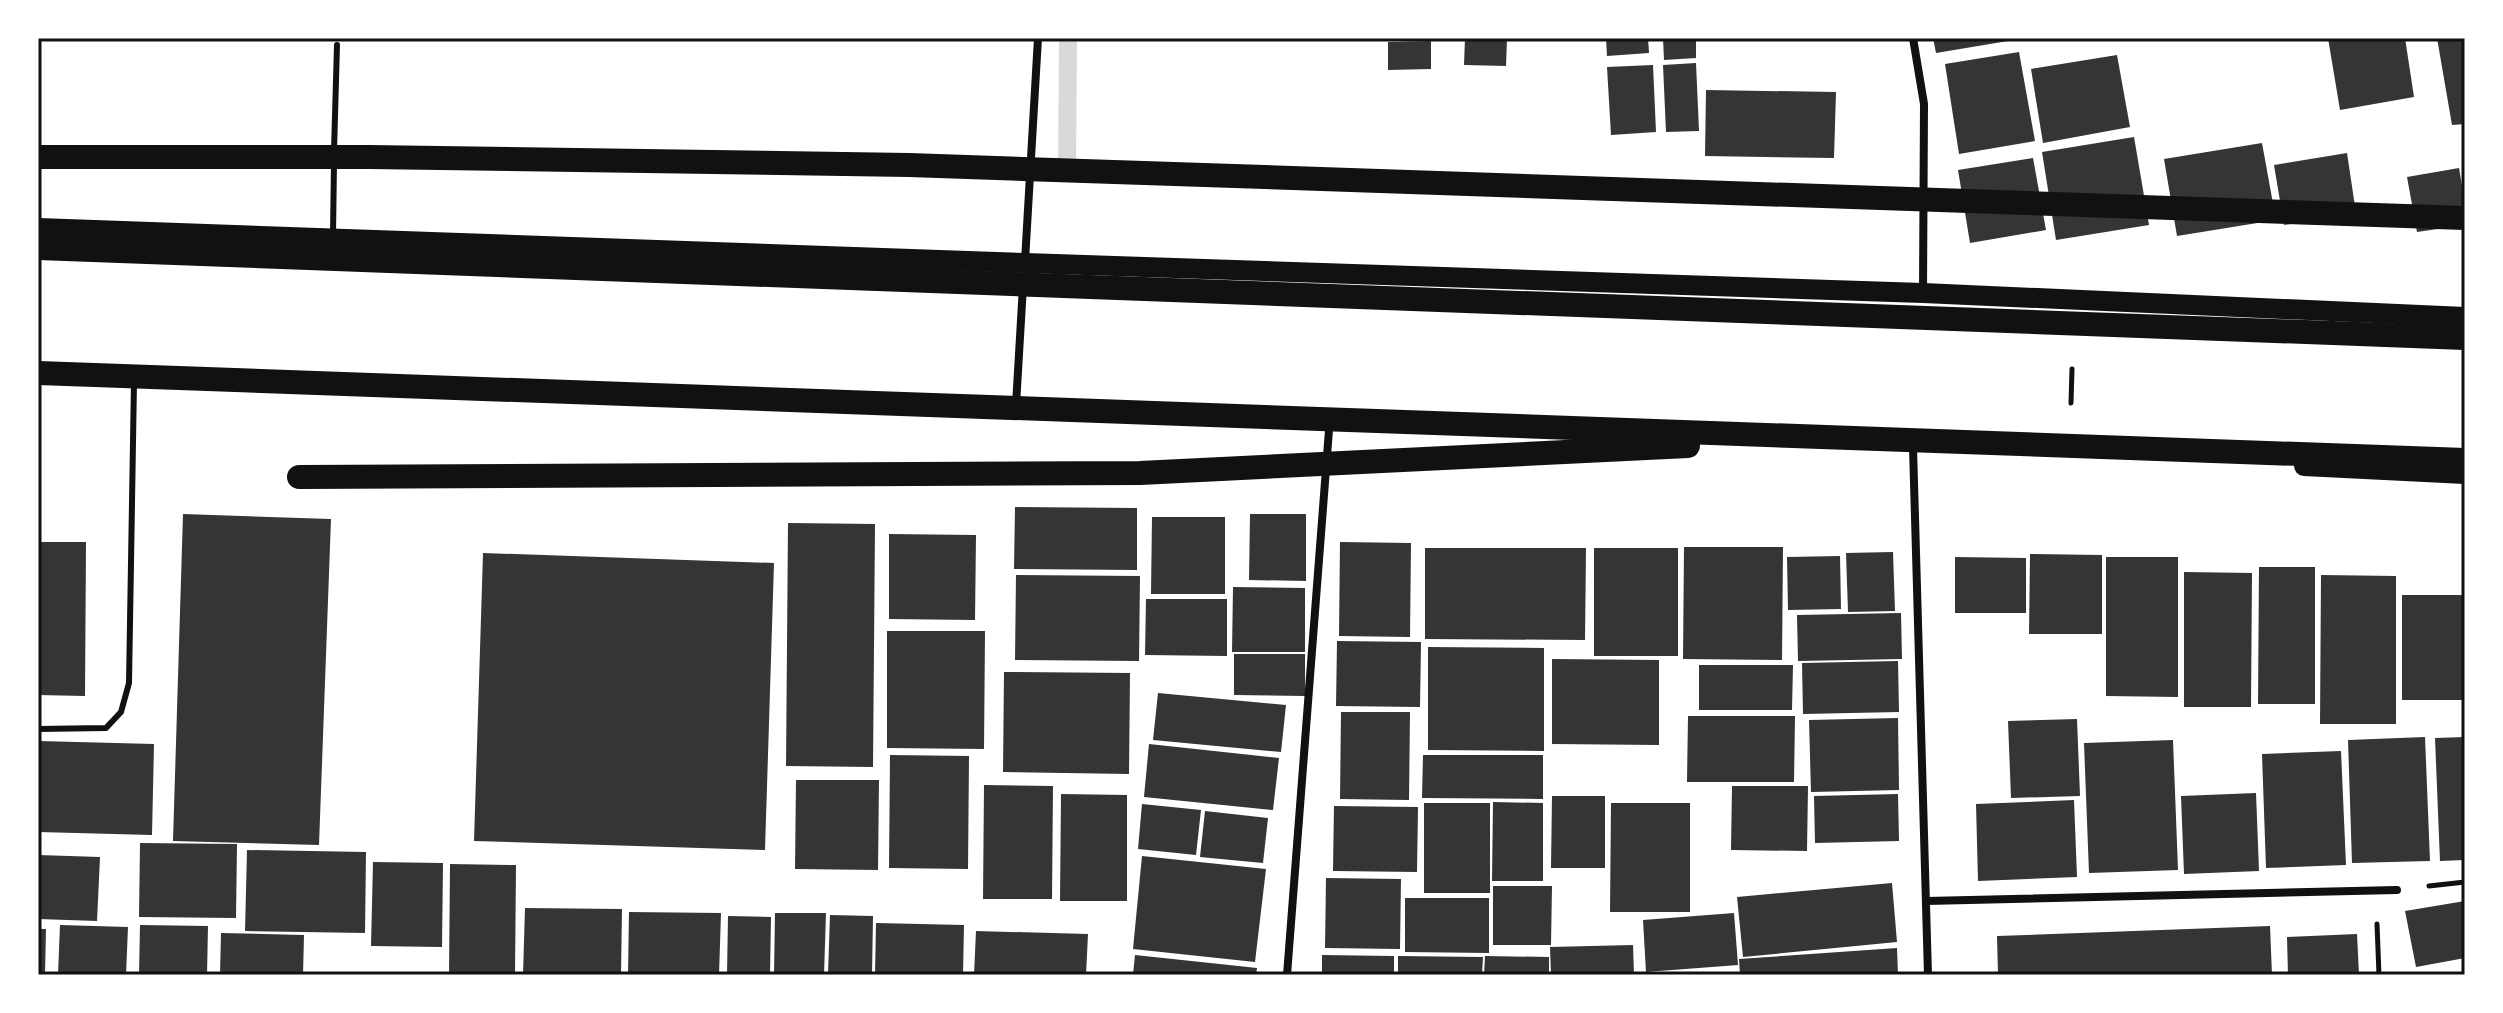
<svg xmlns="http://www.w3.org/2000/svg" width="2503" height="1013" viewBox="0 0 2503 1013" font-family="Poppins,sans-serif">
  <rect width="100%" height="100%" fill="#fff"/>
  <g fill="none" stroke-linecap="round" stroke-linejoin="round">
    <!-- stream -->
    <polyline stroke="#d9d9d9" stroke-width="18" points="1067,172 1068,38"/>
  </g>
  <!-- building -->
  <g fill="#353535">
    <polygon points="1465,38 1507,38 1506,66 1464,65"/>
    <polygon points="1606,38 1648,38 1649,53 1607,56"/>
    <polygon points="1663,38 1696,38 1696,58 1664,60"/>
    <polygon points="1933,38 2008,38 2008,41 1936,53"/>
    <polygon points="2328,38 2405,38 2414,97 2340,110"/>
    <polygon points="2437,38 2465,38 2465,124 2452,125"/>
    <polygon points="1431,41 1431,69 1388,70 1388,42"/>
    <polygon points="2019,52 2035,141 1959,154 1945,64"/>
    <polygon points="2117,55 2130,127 2043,143 2031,69"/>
    <polygon points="1696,63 1699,131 1666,132 1663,65"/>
    <polygon points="1653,65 1656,132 1611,135 1607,67"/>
    <polygon points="1706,90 1836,92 1834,158 1705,156"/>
    <polygon points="2134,137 2149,225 2056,240 2042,152"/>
    <polygon points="2262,143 2276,220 2177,236 2164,159"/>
    <polygon points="2347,153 2356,213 2284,225 2274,165"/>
    <polygon points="2033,158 2046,230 1970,243 1958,170"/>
    <polygon points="2459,168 2465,204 2465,225 2417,232 2407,177"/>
    <polygon points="1015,507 1137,508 1137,570 1014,569"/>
    <polygon points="183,514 331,519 319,845 173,841"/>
    <polygon points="1250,514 1306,514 1306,581 1249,580"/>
    <polygon points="1152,517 1225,517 1225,594 1151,594"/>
    <polygon points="788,523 875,524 873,767 786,766"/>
    <polygon points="889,534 976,535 975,620 889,619"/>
    <polygon points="38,542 86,542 85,696 38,695"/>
    <polygon points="1340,542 1411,543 1410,637 1339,636"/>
    <polygon points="1684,547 1783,547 1782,660 1683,659"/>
    <polygon points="1425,548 1586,548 1585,640 1425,639"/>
    <rect x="1594" y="548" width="84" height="108"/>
    <polygon points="1893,552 1895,611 1848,612 1846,553"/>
    <polygon points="483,553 774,563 765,850 474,841"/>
    <polygon points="2030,554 2102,555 2102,634 2029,634"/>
    <polygon points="1840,556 1841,609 1788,610 1787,557"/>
    <polygon points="1955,557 2026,558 2026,613 1955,613"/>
    <polygon points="2106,557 2178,557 2178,697 2106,696"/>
    <polygon points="2259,567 2315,567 2315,704 2258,704"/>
    <polygon points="2184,572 2252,573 2251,707 2184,707"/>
    <polygon points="1016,575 1140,576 1139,661 1015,660"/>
    <polygon points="2321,575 2396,576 2396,724 2320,724"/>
    <polygon points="1233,587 1305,588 1305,652 1232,652"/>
    <rect x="2402" y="595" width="63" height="105"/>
    <polygon points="1146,599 1227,599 1227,656 1145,655"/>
    <polygon points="1901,613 1902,659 1798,661 1797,615"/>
    <polygon points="887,631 985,631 984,749 887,748"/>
    <polygon points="1337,641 1421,642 1420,707 1336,706"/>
    <polygon points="1428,647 1544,648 1544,751 1428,750"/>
    <polygon points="1234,654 1305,654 1305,696 1234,695"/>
    <polygon points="1552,659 1659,660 1659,745 1552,744"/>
    <polygon points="1898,661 1899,712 1803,714 1802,663"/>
    <polygon points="1699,665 1793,665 1792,710 1699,710"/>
    <polygon points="1004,672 1130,673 1129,774 1003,772"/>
    <polygon points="1158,693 1286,705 1281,752 1153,740"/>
    <polygon points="1341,712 1410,712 1409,800 1340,799"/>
    <polygon points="1688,716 1795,716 1794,782 1687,782"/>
    <polygon points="1898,718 1899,790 1811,792 1809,720"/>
    <polygon points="2077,719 2080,796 2011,798 2008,721"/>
    <polygon points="2425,737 2430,861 2352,863 2348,740"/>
    <polygon points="2465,737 2465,860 2440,861 2435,738"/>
    <polygon points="2173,740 2178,870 2089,873 2084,743"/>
    <polygon points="38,741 154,744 152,835 38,832"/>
    <polygon points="1149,744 1279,758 1273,810 1144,797"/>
    <polygon points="2341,751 2346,865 2266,868 2262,754"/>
    <polygon points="890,755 969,756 968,869 889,868"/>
    <polygon points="1423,755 1543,755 1543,799 1422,798"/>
    <polygon points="796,780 879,780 878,870 795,869"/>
    <polygon points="984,785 1053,786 1052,899 983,899"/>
    <polygon points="1732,786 1808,786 1807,851 1731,850"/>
    <polygon points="2256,793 2259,871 2184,874 2181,796"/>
    <polygon points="1061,794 1127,795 1127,901 1060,901"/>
    <polygon points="1898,794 1899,841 1815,843 1814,796"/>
    <polygon points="1552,796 1605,796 1605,868 1551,868"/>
    <polygon points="2074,800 2077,877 1978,881 1976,804"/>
    <polygon points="1493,802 1543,803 1543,881 1492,881"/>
    <rect x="1424" y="803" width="66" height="90"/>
    <polygon points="1611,803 1690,803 1690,912 1610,912"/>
    <polygon points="1142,804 1201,810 1196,855 1138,849"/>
    <polygon points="1334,806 1418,807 1417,872 1333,871"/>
    <polygon points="1205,811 1268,818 1263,863 1200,857"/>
    <polygon points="140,843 237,844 236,918 139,917"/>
    <polygon points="247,850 366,852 365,933 245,931"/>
    <polygon points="38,855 100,857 97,921 38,919"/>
    <polygon points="1142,856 1266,869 1255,962 1133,949"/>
    <polygon points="373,862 443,863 442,947 371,946"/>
    <polygon points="450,864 516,865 515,975 449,975"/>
    <polygon points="1326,878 1401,879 1400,949 1325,948"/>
    <polygon points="1892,883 1897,942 1743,957 1737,897"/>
    <polygon points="1493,886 1552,886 1551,945 1493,945"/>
    <polygon points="1405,898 1489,898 1489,953 1405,952"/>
    <polygon points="2465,901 2465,958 2416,967 2405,911"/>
    <polygon points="525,908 622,909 621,975 523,975"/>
    <polygon points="629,912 721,913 719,975 628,975"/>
    <polygon points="775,913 826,913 824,975 774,975"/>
    <polygon points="1734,913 1738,965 1646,972 1643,920"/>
    <polygon points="830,915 873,916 872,975 828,975"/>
    <polygon points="728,916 771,917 770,975 727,975"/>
    <polygon points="876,923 964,925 963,975 875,975"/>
    <polygon points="60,925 128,927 126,975 58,975"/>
    <polygon points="140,925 208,926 207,975 139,975"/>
    <polygon points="2270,926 2272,975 1998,975 1997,936"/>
    <polygon points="38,929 46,929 45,975 38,975"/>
    <polygon points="976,931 1088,934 1086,975 974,975"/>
    <polygon points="221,933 304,935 303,975 220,975"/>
    <polygon points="2357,934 2359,975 2288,975 2287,937"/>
    <polygon points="1633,945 1634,975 1551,975 1550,947"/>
    <polygon points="1897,948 1898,975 1740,975 1739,959"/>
    <polygon points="1135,955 1257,968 1256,975 1133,975"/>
    <polygon points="1322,955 1394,956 1394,975 1322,975"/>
    <polygon points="1398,956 1483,957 1482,975 1398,975"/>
    <polygon points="1485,956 1549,957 1549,975 1484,975"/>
  </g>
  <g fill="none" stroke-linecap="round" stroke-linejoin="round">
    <!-- path -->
    <g stroke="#111" stroke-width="5">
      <polyline points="2071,403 2072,369"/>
      <polyline points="2429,886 2465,882"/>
      <polyline points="2377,924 2379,975"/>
    </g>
    <!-- service -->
    <g stroke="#111" stroke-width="6">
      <polyline points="334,151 337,45"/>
      <polyline points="333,235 334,162"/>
      <polyline points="38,729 106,728 121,712 129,683 134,382"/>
    </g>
    <!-- minor -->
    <g stroke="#111" stroke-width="8">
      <polyline points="1913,38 1924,104 1923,292"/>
      <polyline points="1025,261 1038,38"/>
      <polyline points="1016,405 1023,286"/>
      <polyline points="1913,447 1928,975"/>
      <polyline points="1926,901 2397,890"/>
      <polyline points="1287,975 1329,430"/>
    </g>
    <!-- primary -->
    <g stroke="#111" stroke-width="20">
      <polyline points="38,228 1025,263 1923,293 2465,317"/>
      <polyline points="2304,466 2465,474"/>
    </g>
    <!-- motorway -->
    <g stroke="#111" stroke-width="24">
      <polyline points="38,157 369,157 909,165 2465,218"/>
      <polyline points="38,248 2465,338"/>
      <polyline points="38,373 2465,460"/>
      <polyline points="299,477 1140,473 1688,446"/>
    </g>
  </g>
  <!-- border -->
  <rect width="2503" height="1013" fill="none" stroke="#ffffff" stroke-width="80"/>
  <rect x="40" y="40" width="2423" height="933" fill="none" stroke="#111" stroke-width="3"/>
</svg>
